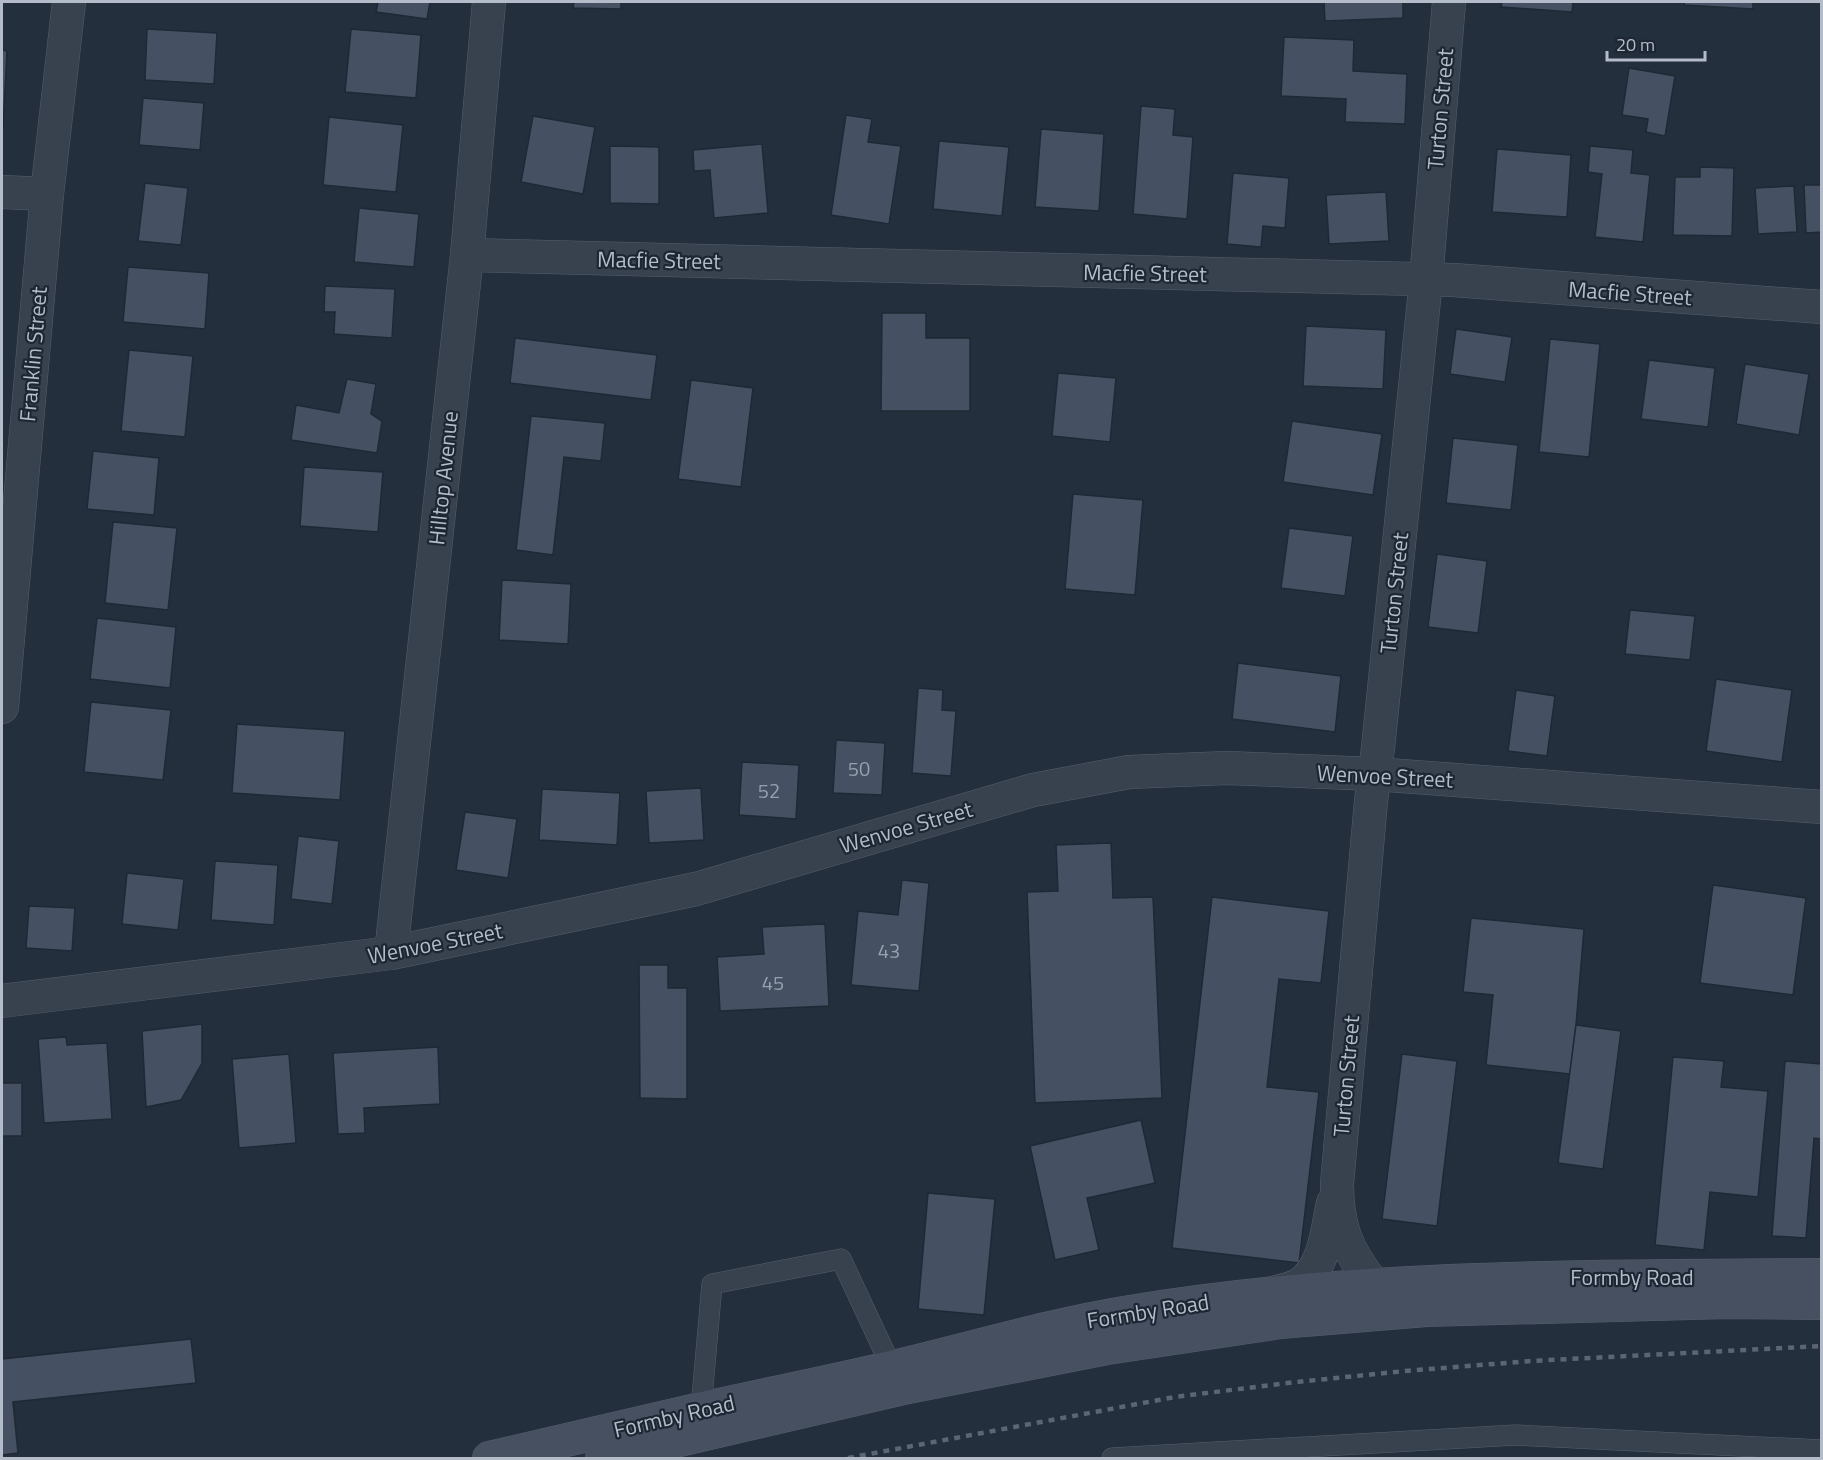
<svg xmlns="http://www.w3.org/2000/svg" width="1823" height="1460" viewBox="0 0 1823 1460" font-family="'Titillium Web',sans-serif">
  <rect width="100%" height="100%" fill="#242f3e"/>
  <!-- building -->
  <g fill="#455162" stroke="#1f2835" stroke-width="1.5">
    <polygon points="378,2 430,2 427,19 376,12"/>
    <polygon points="574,2 621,2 621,9 573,8"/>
    <polygon points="1324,2 1403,2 1403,18 1325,21"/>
    <polygon points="1502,2 1573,2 1572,12 1501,7"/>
    <polygon points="1684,2 1753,2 1753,9 1684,5"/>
    <polygon points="147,29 217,33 214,84 145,80"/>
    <polygon points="351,29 421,35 416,98 345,92"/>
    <polygon points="1284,37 1354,40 1353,71 1407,74 1405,124 1345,122 1346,99 1281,96"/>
    <polygon points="2,50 7,51 3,129 2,129"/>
    <polygon points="1629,68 1675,76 1665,136 1646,132 1648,119 1622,115"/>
    <polygon points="143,98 204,103 200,150 139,145"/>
    <polygon points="1141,106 1175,109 1173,135 1193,137 1187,219 1133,214"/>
    <polygon points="846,115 872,119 868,142 901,146 889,224 831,215"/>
    <polygon points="533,116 595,127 583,194 521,182"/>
    <polygon points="329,117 403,125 396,192 323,185"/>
    <polygon points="1041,129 1104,134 1099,211 1035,207"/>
    <polygon points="939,141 1009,147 1002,216 933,209"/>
    <polygon points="762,144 768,213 714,218 710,170 694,171 693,150"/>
    <polygon points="610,146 659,147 659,204 610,203"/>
    <polygon points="1590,146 1633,150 1631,173 1650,175 1643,242 1595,237 1602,174 1588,172"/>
    <polygon points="1497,149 1571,155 1567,217 1492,212"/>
    <polygon points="1700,167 1734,168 1732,236 1673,235 1675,177 1700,177"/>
    <polygon points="1233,173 1289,178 1285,228 1263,226 1261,247 1227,244"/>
    <polygon points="145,183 188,188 181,245 138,241"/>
    <polygon points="1804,185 1822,185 1822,232 1806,233"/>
    <polygon points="1794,186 1797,232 1758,234 1755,188"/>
    <polygon points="1386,192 1389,241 1329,244 1326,195"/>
    <polygon points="359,208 419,214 414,267 354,262"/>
    <polygon points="128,267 209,273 205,329 123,322"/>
    <polygon points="325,286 395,289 392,338 334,334 335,312 324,312"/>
    <polygon points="882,313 926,313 926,338 970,338 970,411 881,411"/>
    <polygon points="1306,326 1386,330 1383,389 1303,386"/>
    <polygon points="1456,329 1512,337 1505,382 1450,374"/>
    <polygon points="515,338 657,355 651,400 510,383"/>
    <polygon points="1550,339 1600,344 1589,457 1539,452"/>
    <polygon points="129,350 193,356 185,437 121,431"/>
    <polygon points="1649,360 1715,368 1708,427 1641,419"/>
    <polygon points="1745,364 1809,374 1799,435 1736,424"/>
    <polygon points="1058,373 1116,378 1110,442 1052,436"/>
    <polygon points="347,379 376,384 371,414 382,421 377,453 291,440 296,405 339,413"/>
    <polygon points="691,380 753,388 741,487 678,479"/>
    <polygon points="531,416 605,423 601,461 564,457 553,555 516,550"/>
    <polygon points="1292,421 1382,434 1373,495 1283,482"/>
    <polygon points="1453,438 1518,445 1511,510 1446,503"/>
    <polygon points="93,451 159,458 154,515 87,509"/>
    <polygon points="304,467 383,472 378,532 300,526"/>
    <polygon points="1073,494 1143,500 1135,595 1065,589"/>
    <polygon points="113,522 177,528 168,610 105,603"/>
    <polygon points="1289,528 1353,536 1345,596 1281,588"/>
    <polygon points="1437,554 1487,561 1478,633 1428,627"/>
    <polygon points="502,580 571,584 568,644 499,640"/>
    <polygon points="1630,610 1695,616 1690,660 1625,654"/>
    <polygon points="97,618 176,627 170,688 90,679"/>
    <polygon points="1238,663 1341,676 1335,732 1232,719"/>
    <polygon points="1716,679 1792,690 1782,762 1706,751"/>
    <polygon points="918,688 943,690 942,710 956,711 951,776 912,773"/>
    <polygon points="1516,690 1555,696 1547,756 1508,751"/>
    <polygon points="91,702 171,710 163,780 84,772"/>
    <polygon points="237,724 345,731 340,800 232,793"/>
    <polygon points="836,740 885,743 882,795 833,793"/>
    <polygon points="742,762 799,765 796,819 739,815"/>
    <polygon points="701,788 704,840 649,843 646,791"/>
    <polygon points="542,789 620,793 617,845 539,840"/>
    <polygon points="465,812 517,819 508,878 456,870"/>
    <polygon points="298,836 339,841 332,904 291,899"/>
    <polygon points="1111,843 1113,898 1153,897 1162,1098 1035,1103 1027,892 1058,891 1056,845"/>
    <polygon points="215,861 278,865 274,925 211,920"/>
    <polygon points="127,873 184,879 178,930 122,924"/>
    <polygon points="902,880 929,883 919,991 851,985 858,911 898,915"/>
    <polygon points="1713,885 1806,898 1793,995 1700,983"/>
    <polygon points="1212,897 1329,911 1321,983 1279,979 1267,1087 1319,1092 1299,1263 1172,1248"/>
    <polygon points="29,906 75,908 72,951 26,948"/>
    <polygon points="1471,918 1584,929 1576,1025 1570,1074 1486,1065 1493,995 1463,992"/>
    <polygon points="825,924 829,1006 720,1011 717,957 764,954 762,927"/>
    <polygon points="639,965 668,965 668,988 687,988 687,1099 640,1098"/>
    <polygon points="202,1024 202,1063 181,1100 146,1107 142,1031"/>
    <polygon points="1576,1025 1621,1031 1603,1169 1558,1163"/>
    <polygon points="66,1037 67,1045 107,1043 112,1119 44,1123 38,1039"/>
    <polygon points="438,1047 440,1104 364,1108 365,1133 338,1134 333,1053"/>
    <polygon points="289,1054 296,1143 239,1148 232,1059"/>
    <polygon points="1402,1054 1457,1061 1437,1226 1382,1219"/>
    <polygon points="1673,1057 1724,1061 1721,1087 1768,1091 1758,1197 1710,1192 1704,1250 1655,1245"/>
    <polygon points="1785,1061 1822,1064 1822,1139 1814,1138 1806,1238 1772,1236"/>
    <rect x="2" y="1083" width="20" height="53"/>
    <polygon points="1141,1120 1155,1183 1087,1198 1099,1250 1055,1260 1030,1146"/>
    <polygon points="928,1193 995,1199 984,1315 918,1309"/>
    <polygon points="191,1339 196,1383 13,1402 18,1453 2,1455 2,1359"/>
  </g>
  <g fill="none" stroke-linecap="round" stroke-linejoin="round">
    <defs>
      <g id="service">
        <polyline points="701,1409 712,1284 841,1259 892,1368"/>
        <polyline points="1112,1458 1516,1435 1822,1450"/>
      </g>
      <g id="minor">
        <polyline points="2,192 47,194"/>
        <polyline points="467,255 1453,280 1822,307"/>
        <polyline points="2,707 47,194 69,2"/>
        <polyline points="391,953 467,255 489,2"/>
        <polyline points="2,1001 391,953 696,889 1033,790 1129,772 1227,768 1374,774 1822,807"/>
        <path d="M1374,1285C1347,1251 1337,1227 1337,1184L1371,801L1378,748L1426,280L1449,2"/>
        <path d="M1272,1293C1281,1291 1291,1289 1299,1285C1325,1268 1327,1230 1333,1203"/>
      </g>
      <g id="secondary">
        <path d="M489,1458C559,1442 630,1425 700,1409C764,1395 829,1382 893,1367C970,1349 1046,1326 1124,1313C1355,1274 1589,1277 1822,1275"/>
        <polyline points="602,1458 908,1387 1107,1348 1280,1322 1426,1310 1728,1302 1822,1303"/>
      </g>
    </defs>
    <!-- service casing -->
    <use href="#service" stroke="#565f6c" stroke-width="21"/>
    <!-- minor casing -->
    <use href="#minor" stroke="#565f6c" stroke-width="34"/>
    <!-- secondary casing -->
    <use href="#secondary" stroke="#565f6c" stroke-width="34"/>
    <!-- service -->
    <use href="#service" stroke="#38414e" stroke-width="20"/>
    <!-- minor -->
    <use href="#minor" stroke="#38414e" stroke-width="33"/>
    <!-- secondary -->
    <use href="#secondary" stroke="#465061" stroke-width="33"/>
    <!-- rail -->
    <polyline stroke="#5a6575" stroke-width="4.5" stroke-dasharray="6 6" stroke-linecap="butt" points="848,1458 1175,1397 1287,1383 1405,1371 1531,1361 1822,1346"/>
  </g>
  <g text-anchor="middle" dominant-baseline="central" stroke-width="4.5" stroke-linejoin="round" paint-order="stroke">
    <!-- number labels -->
    <g font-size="20" fill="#98a1af">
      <text x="859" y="768">50</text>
      <text x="769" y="790">52</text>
      <text x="889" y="950">43</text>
      <text x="773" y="982">45</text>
    </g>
    <!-- street labels -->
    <g font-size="22" fill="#b4bcc9" stroke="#1d2633">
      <text transform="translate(1440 109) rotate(-85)">Turton Street</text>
      <text transform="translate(659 260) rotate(1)">Macfie Street</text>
      <text transform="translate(1145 273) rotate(1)">Macfie Street</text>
      <text transform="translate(1630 293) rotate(4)">Macfie Street</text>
      <text transform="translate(33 354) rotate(-85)">Franklin Street</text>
      <text transform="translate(443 478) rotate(-84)">Hilltop Avenue</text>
      <text transform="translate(1394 593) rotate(-84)">Turton Street</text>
      <text transform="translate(1385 776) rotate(3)">Wenvoe Street</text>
      <text transform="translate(906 827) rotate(-16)">Wenvoe Street</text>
      <text transform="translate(435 943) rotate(-11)">Wenvoe Street</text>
      <text transform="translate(1346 1076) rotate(-85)">Turton Street</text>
      <text x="1632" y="1277">Formby Road</text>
      <text transform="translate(1148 1311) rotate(-9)">Formby Road</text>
      <text transform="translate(674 1416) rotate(-13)">Formby Road</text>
    </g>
  </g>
  <!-- border -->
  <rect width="1823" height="1460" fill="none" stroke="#b4bcc9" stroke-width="6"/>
  <!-- scale -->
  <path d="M1607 51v9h98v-9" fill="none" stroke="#b4bcc9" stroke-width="3"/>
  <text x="1616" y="51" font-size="18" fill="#b4bcc9" stroke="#1d2633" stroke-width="4.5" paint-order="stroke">20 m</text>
</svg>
